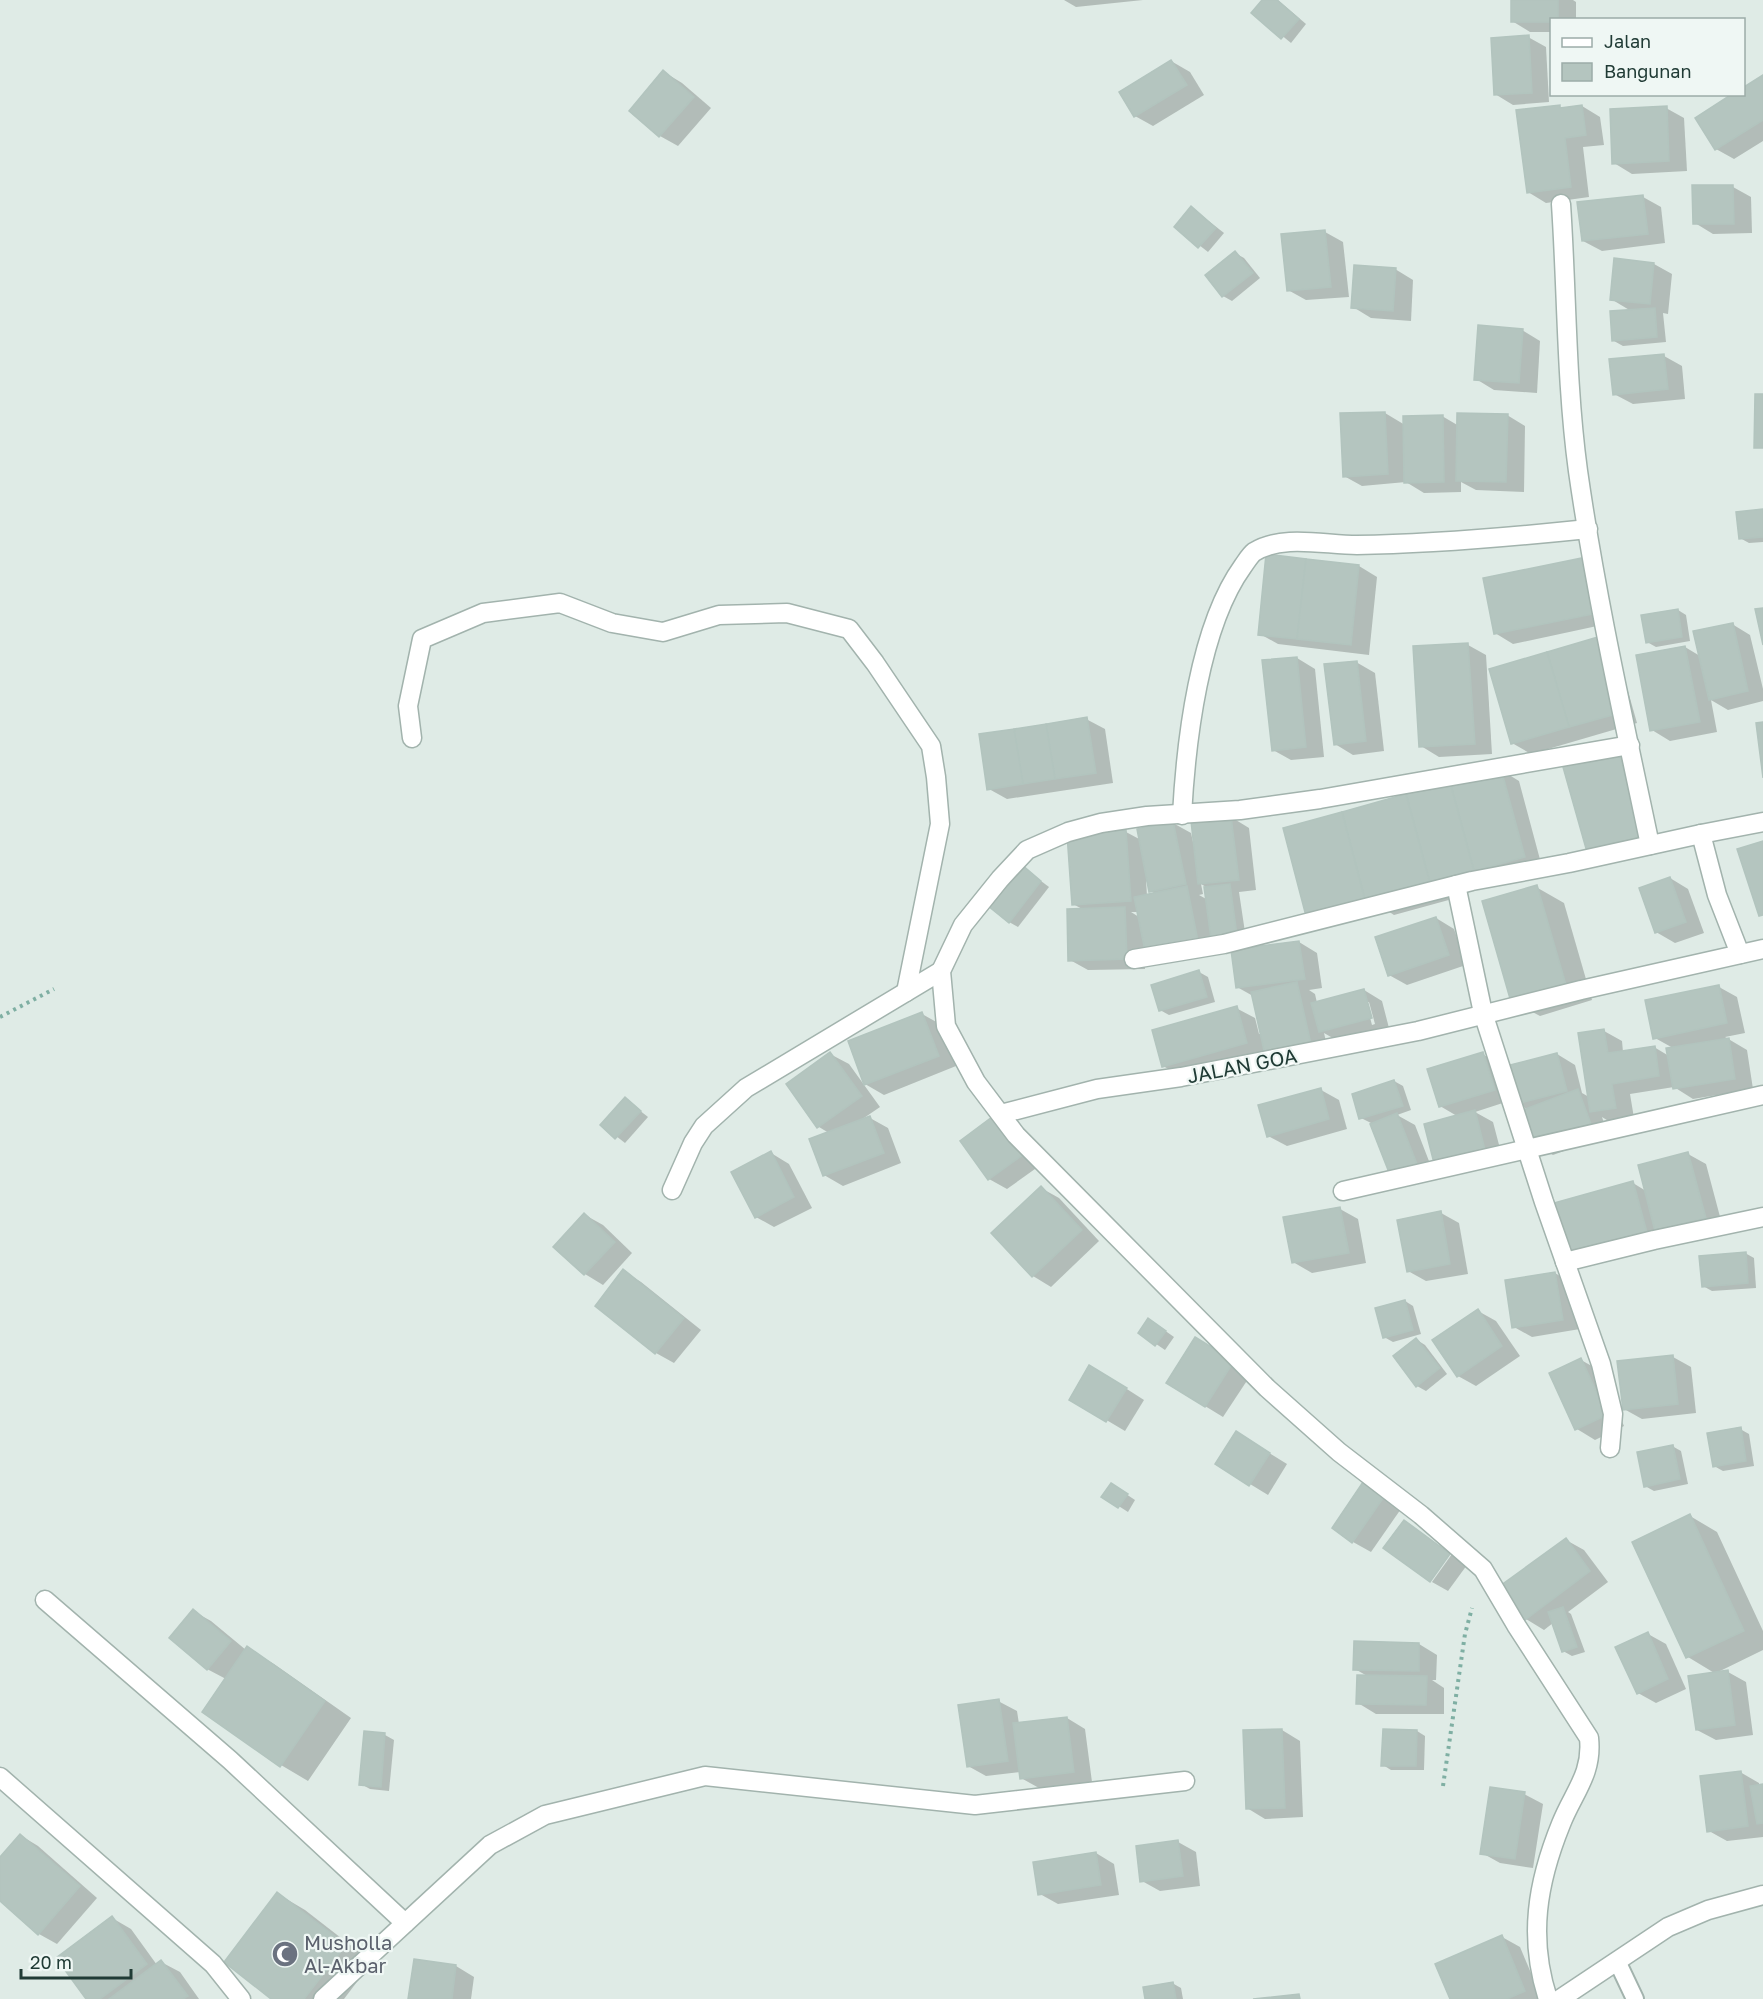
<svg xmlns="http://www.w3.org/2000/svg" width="1763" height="1999" viewBox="0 0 1763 1999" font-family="'Golos Text',sans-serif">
  <rect width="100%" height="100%" fill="#dfebe6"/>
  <!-- shadow -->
  <g fill="#0003" fill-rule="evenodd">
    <polygon points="1064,0 1143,0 1076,7"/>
    <polygon points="1264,0 1278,0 1306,24 1291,43 1253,12"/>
    <polygon points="1512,0 1573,0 1576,2 1576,20 1552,20 1552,32 1530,32 1512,21"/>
    <polygon points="1528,37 1546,47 1549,102 1513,105 1495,94"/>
    <polygon points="1171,61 1190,72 1204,95 1153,126 1135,116"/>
    <polygon points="664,72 682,83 711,108 678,146 660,136 631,111"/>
    <polygon points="1763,77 1763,141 1734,159 1716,149 1744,94 1744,89"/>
    <polygon points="1559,106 1564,109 1582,106 1600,117 1604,145 1583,147 1589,197 1546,203 1528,192"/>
    <polygon points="1666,108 1684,118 1687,171 1632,174 1614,163"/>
    <polygon points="1733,187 1751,197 1752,233 1713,234 1695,223"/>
    <polygon points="1643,197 1661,207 1665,243 1602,251 1583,241"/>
    <polygon points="1192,208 1224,233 1208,252 1176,227"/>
    <polygon points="1325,232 1343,242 1349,297 1306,300 1288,290"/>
    <polygon points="1235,253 1244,258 1260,278 1232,301 1223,296 1207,276"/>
    <polygon points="1654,264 1672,274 1668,314 1663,313 1666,342 1623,346 1614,341 1631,311 1611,299"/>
    <polygon points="1395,269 1413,280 1411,321 1371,318 1353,307"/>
    <polygon points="1522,330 1540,341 1537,393 1494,390 1476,379"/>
    <polygon points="1664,356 1682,366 1685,399 1633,404 1614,394"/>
    <polygon points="1385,413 1405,425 1442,416 1459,426 1507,415 1525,426 1524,492 1476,490 1461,482 1461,492 1424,493 1406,482 1362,486 1344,476 1342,415"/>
    <polygon points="1763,510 1763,542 1749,543 1740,538"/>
    <polygon points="1582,559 1600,570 1611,623 1513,644 1495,633"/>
    <polygon points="1359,566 1377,577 1369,655 1278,644 1260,634"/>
    <polygon points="1678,610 1686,615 1690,641 1656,647 1647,642"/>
    <polygon points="1732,624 1750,635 1763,689 1763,701 1728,710 1711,700 1717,732 1670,741 1652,730 1685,647 1700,656"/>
    <polygon points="1468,645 1486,655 1492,754 1439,757 1421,746"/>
    <polygon points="1616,649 1637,723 1531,754 1512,743"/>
    <polygon points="1297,658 1315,669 1324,757 1291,760 1273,750"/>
    <polygon points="1356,662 1375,673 1384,751 1353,755 1335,744"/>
    <polygon points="1086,719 1105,729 1113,783 1007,799 989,789"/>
    <polygon points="1619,753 1637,764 1660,846 1588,851"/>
    <polygon points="1501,770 1519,781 1542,867 1454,891 1456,898 1394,915 1385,909"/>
    <path d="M1231,817L1249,828L1256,890L1239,892L1246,939L1144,949L1145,969L1088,970L1070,960L1084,910L1073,904L1126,832L1141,840L1173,823L1191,833L1193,842ZM1146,880L1150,891L1156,894L1147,896ZM1201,884L1206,887L1208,900L1199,895L1203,894ZM1131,912H1138L1139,917Z"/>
    <polygon points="1021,866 1049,887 1018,927 1009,922"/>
    <polygon points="1670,878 1688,889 1704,933 1675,943 1656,932"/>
    <polygon points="1536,887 1564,903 1592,1000 1540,1016 1512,1001"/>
    <polygon points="1436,918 1454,929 1466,965 1407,985 1389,975"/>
    <path d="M1299,942L1317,953L1322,988L1309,990L1315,994L1317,1003L1364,990L1382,1001L1389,1028L1338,1041L1324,1033L1329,1054L1181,1076L1163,1066L1236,1008L1255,1018L1259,1034H1262L1253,996L1237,987ZM1366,1002H1369L1375,1024L1372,1025Z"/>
    <polygon points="1199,972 1208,977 1215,1002 1169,1015 1160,1010"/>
    <polygon points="1719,987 1737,997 1745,1033 1725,1037 1747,1050 1753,1089 1693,1099 1674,1087 1630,1094 1634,1118 1610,1122 1602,1117 1608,1135 1553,1155 1535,1145 1527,1109 1517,1103 1557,1054 1575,1065 1582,1093 1589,1097 1604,1031 1622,1041 1623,1052 1654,1047 1669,1056 1673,1048 1655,1038"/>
    <polygon points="922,1014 940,1024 956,1066 884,1095 865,1084"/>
    <polygon points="830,1054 849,1064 880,1107 861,1120 870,1118 888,1128 901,1163 843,1186 824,1175 829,1133 819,1127"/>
    <polygon points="1482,1054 1501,1064 1512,1100 1475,1112 1493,1122 1503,1160 1454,1173 1457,1116 1440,1106"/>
    <polygon points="1394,1081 1403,1086 1411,1110 1397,1115 1415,1125 1434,1174 1391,1174 1371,1123 1361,1118"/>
    <polygon points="1321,1090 1339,1100 1347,1129 1287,1146 1268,1136"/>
    <polygon points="625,1099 648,1117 625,1143 602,1125"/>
    <polygon points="1014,1127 1042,1164 1007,1189 989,1179"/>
    <polygon points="771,1153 789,1164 812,1208 774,1227 756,1217"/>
    <polygon points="1688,1154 1706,1164 1723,1228 1588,1266 1569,1256 1633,1183 1646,1191"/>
    <polygon points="1041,1188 1059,1198 1099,1241 1051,1287 1033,1276 993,1233"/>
    <polygon points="1340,1209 1358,1219 1366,1263 1312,1273 1293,1262"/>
    <polygon points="1441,1213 1459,1223 1468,1274 1426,1281 1408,1271"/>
    <polygon points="585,1215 603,1225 632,1253 603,1285 585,1274"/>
    <polygon points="1745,1253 1754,1258 1756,1288 1712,1291 1703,1286"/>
    <polygon points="623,1271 641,1282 701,1330 674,1363 656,1353 597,1305"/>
    <polygon points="1555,1273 1573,1284 1580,1329 1532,1337 1514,1327"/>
    <polygon points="1405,1301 1413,1306 1421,1334 1393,1342 1384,1337"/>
    <polygon points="1478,1311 1496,1321 1520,1356 1476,1386 1458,1376"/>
    <polygon points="1157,1325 1174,1337 1165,1350 1140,1333"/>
    <polygon points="1196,1339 1252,1373 1223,1417 1205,1406"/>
    <polygon points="1417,1340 1425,1345 1447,1374 1426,1391 1417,1386"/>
    <polygon points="1673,1357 1691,1367 1696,1413 1642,1419 1624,1409"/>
    <polygon points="1581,1360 1599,1370 1624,1426 1595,1440 1577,1429"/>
    <polygon points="1108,1377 1144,1400 1125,1431 1071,1399"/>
    <polygon points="1740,1429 1749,1434 1754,1466 1723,1471 1714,1466"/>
    <polygon points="1255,1444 1287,1464 1268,1495 1250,1484"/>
    <polygon points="1672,1446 1681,1451 1688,1484 1654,1491 1645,1486"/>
    <polygon points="1120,1490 1135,1500 1128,1512 1103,1496"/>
    <polygon points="1384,1492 1403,1506 1371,1552 1353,1542"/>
    <polygon points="1690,1516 1717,1532 1763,1631 1763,1650 1716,1673 1728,1672 1746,1682 1753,1735 1716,1740 1697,1730 1716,1674 1688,1657 1634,1543"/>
    <polygon points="1404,1522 1449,1552 1429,1580"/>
    <polygon points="1566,1540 1584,1550 1608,1582 1568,1612 1571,1614 1585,1652 1572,1656 1563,1651 1553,1623 1544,1630 1526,1619"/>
    <polygon points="1452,1554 1467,1565 1448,1591 1432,1582"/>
    <polygon points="193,1611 211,1621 246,1650 247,1648 274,1664 351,1718 308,1781 281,1765 226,1679 207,1669"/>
    <polygon points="1648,1634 1666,1644 1686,1689 1656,1703 1638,1693"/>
    <polygon points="1419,1644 1437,1655 1436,1680 1432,1680 1444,1688 1444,1714 1376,1714 1358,1703 1369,1677 1355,1669"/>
    <polygon points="998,1701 1017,1711 1019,1724 1067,1718 1085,1729 1092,1782 1039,1788 1021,1778 1020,1772 986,1776 968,1766"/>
    <polygon points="1282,1730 1300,1741 1303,1817 1265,1819 1247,1808"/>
    <polygon points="1417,1731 1425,1736 1424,1770 1391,1770 1383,1765"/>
    <polygon points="365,1733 385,1735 394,1740 389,1791 370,1789 361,1784"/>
    <polygon points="1740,1772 1759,1783 1759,1786 1763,1785 1763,1837 1727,1841 1709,1831"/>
    <polygon points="1524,1794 1543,1804 1533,1868 1500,1863 1482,1853"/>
    <polygon points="20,1835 38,1846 97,1898 57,1944 39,1934 0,1899 0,1859"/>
    <polygon points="1178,1842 1196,1852 1200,1886 1160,1891 1142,1881"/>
    <polygon points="1096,1853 1114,1864 1119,1895 1058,1904 1040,1894"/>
    <polygon points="278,1894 305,1910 372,1962 344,1999 273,1999"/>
    <polygon points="112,1918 131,1929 157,1965 161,1962 180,1972 199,1999 88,1999"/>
    <polygon points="1502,1937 1520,1947 1542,1999 1452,1999"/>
    <polygon points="456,1966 474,1977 471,1999 410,1999"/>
    <polygon points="1172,1983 1181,1988 1183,1999 1147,1999"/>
  </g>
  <!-- building -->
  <g fill="#b4c5bf" stroke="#b2c4be" stroke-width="1.5">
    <polygon points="1262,0 1277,0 1299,19 1281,39 1251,13"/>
    <polygon points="1511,0 1558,0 1558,20 1552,20 1552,22 1511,22"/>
    <polygon points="1529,35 1532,93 1494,95 1491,38"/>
    <polygon points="1171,60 1187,85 1134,117 1119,92"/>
    <polygon points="663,70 694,97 659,137 629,111"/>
    <polygon points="1763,75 1763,120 1715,150 1695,118 1732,94 1744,94 1744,87"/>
    <polygon points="1560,105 1560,108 1582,105 1586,135 1565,138 1571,187 1527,193 1516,110"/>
    <polygon points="1667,106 1669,161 1612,164 1610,109"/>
    <polygon points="1692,185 1733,185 1734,224 1693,224"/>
    <polygon points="1643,195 1648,234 1582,241 1577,202"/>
    <polygon points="1191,206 1216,228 1198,248 1174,227"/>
    <polygon points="1325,230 1331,287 1287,291 1281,234"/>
    <polygon points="1235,251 1253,273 1222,297 1205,275"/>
    <polygon points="1614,258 1654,263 1650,304 1610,300"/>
    <polygon points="1354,265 1396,268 1393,311 1351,308"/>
    <polygon points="1655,308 1657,337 1612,341 1610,311"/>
    <polygon points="1478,325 1523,329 1519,383 1474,380"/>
    <polygon points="1664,354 1668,389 1613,395 1609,359"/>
    <polygon points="1755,394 1763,394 1763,448 1754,448"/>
    <polygon points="1385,412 1388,474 1343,477 1340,413"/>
    <polygon points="1457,413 1508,414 1506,482 1456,481"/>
    <polygon points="1443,415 1444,482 1404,483 1403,416"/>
    <polygon points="1763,509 1763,537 1739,539 1736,512"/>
    <polygon points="1266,554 1306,559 1297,639 1258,635"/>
    <polygon points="1582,558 1593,614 1494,634 1483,578"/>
    <polygon points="1306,559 1359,565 1351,645 1297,639"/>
    <polygon points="1763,608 1763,645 1755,609"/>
    <polygon points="1678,609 1682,637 1646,643 1641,615"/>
    <polygon points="1733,623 1748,691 1709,700 1693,631"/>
    <polygon points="1598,637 1620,713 1569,727 1547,652"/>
    <polygon points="1468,643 1475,744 1419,747 1413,646"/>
    <polygon points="1685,646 1700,722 1650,731 1636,655"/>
    <polygon points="1547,652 1569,727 1511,744 1489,669"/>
    <polygon points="1297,657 1306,747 1272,751 1262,660"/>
    <polygon points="1357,661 1366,741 1334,745 1324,664"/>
    <polygon points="1087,717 1096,773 1055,779 1046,724"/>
    <polygon points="1763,722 1763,778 1756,723"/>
    <polygon points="1046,724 1055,779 1023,784 1014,729"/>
    <polygon points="1014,729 1023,784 987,790 979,734"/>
    <polygon points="1619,752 1643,836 1587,852 1563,767"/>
    <polygon points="1501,769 1525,857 1474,871 1450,782"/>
    <polygon points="1450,782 1474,871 1430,883 1406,794"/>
    <polygon points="1406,794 1430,883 1365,900 1342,812"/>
    <polygon points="1342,812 1365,900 1306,916 1283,828"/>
    <polygon points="1231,816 1239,880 1198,884 1191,821"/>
    <polygon points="1173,821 1186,884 1149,892 1137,829"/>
    <polygon points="1126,830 1131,901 1072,905 1067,834"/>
    <polygon points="1763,841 1763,915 1759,916 1737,849"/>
    <polygon points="1021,864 1041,881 1009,923 988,906"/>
    <polygon points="1670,877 1686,922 1655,933 1639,888"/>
    <polygon points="1230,884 1237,935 1211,939 1204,887"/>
    <polygon points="1537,885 1566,985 1511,1002 1482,901"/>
    <polygon points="1187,886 1198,941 1145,951 1134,897"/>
    <polygon points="1125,907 1127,959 1068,961 1067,909"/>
    <polygon points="1436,917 1449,955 1388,976 1375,937"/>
    <polygon points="1299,941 1305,979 1236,988 1231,950"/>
    <polygon points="1199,970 1207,997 1159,1011 1151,985"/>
    <polygon points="1297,982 1311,1044 1265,1055 1251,992"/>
    <polygon points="1719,985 1727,1023 1653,1039 1645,1000"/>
    <polygon points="1364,989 1372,1018 1319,1032 1311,1003"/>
    <polygon points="1237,1006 1247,1043 1162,1067 1152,1030"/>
    <polygon points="922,1012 939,1056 864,1085 848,1041"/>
    <polygon points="1604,1029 1608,1053 1655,1046 1659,1076 1612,1084 1616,1108 1590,1112 1578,1033"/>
    <polygon points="1729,1038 1735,1079 1673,1089 1666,1048"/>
    <polygon points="830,1052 862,1096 817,1128 786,1084"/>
    <polygon points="1483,1052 1495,1090 1439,1107 1427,1069"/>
    <polygon points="1557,1053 1567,1091 1516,1104 1506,1066"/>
    <polygon points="1394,1080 1403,1106 1359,1119 1352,1094"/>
    <polygon points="1321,1088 1329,1119 1267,1137 1258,1105"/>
    <polygon points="1578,1089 1591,1124 1533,1146 1520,1111"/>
    <polygon points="625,1097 641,1111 615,1139 600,1125"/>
    <polygon points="1475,1110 1485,1150 1434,1163 1424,1124"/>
    <polygon points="1397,1113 1417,1164 1390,1175 1370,1124"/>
    <polygon points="996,1114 1024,1154 988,1180 960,1141"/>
    <polygon points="870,1116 884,1153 823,1176 809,1139"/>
    <polygon points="771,1151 794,1197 755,1218 731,1172"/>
    <polygon points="1688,1152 1706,1218 1655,1231 1638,1165"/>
    <polygon points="1633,1181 1648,1236 1568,1257 1554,1203"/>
    <polygon points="1041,1186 1082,1230 1032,1277 991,1233"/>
    <polygon points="1340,1207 1349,1253 1292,1263 1283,1217"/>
    <polygon points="1441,1211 1450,1264 1407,1272 1397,1220"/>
    <polygon points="584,1213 615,1242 584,1275 553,1247"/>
    <polygon points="1746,1252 1748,1283 1702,1287 1699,1256"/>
    <polygon points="623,1269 684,1318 655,1354 595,1306"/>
    <polygon points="1555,1272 1563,1320 1512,1328 1505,1280"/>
    <polygon points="1405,1300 1413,1330 1383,1338 1375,1308"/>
    <polygon points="1478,1309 1502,1346 1457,1377 1432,1340"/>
    <polygon points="1148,1318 1166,1331 1155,1346 1138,1333"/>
    <polygon points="1195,1337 1234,1361 1205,1407 1166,1383"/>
    <polygon points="1416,1338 1440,1368 1416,1387 1393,1356"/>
    <polygon points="1673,1355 1678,1404 1623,1410 1617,1361"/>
    <polygon points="1581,1358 1607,1415 1575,1430 1549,1373"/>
    <polygon points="1089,1365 1127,1388 1106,1422 1069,1400"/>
    <polygon points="1741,1427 1746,1461 1713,1467 1707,1433"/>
    <polygon points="1236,1431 1270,1453 1249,1486 1215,1464"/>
    <polygon points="1673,1445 1680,1479 1644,1487 1637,1452"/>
    <polygon points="1365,1479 1386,1494 1352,1543 1332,1528"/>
    <polygon points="1111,1483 1128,1494 1118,1508 1101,1497"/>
    <polygon points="1690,1514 1744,1631 1686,1658 1632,1542"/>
    <polygon points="1404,1520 1450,1554 1430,1582 1383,1548"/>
    <polygon points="1566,1538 1590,1571 1525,1620 1500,1586"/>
    <polygon points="1563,1607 1577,1647 1562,1652 1548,1612"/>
    <polygon points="193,1609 231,1641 207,1670 169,1638"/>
    <polygon points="1648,1632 1668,1679 1637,1694 1615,1647"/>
    <polygon points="1354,1641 1419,1643 1419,1671 1353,1670"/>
    <polygon points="247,1646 325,1701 280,1767 202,1712"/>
    <polygon points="1728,1670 1735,1725 1696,1730 1688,1676"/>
    <polygon points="1357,1675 1427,1676 1426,1705 1356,1704"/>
    <polygon points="999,1699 1008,1761 967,1767 958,1705"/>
    <polygon points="1067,1717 1074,1772 1020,1779 1013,1723"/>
    <polygon points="1282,1729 1285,1808 1246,1809 1243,1730"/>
    <polygon points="1383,1729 1417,1730 1416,1766 1381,1766"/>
    <polygon points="364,1731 385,1733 381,1787 359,1785"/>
    <polygon points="1741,1771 1748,1826 1707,1832 1700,1776"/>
    <polygon points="1763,1784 1763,1823 1757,1824 1750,1786"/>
    <polygon points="1490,1787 1525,1792 1515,1859 1480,1854"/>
    <polygon points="20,1834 80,1886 38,1935 0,1901 0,1857"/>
    <polygon points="1178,1840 1183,1876 1140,1882 1136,1846"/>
    <polygon points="1096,1852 1101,1885 1038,1895 1033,1862"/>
    <polygon points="277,1892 346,1945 304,1999 271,1999 224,1962"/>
    <polygon points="112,1916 147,1964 100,1999 86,1999 56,1958"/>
    <polygon points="1502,1935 1525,1991 1507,1999 1450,1999 1435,1964"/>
    <polygon points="414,1959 456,1965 452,1999 408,1999"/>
    <polygon points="161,1960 188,1996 183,1999 109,1999"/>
    <polygon points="1173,1982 1176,1999 1145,1999 1143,1987"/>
    <polygon points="1299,1994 1300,1999 1253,1999"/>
  </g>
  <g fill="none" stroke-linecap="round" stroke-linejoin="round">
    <defs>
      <polyline id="service" points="1617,1961 1635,1999"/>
      <g id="minor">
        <path d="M1561,204C1567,293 1566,383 1578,471C1596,597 1624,721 1650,845"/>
        <polyline points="412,738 408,706 422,639 483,613 560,603 612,623 663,632 719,615 787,613 849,629 875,663 931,746 936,777 940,824 906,992"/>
        <path d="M1182,815C1186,741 1199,627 1243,566C1246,562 1250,555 1254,552C1283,534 1324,545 1357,545C1434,544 1511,537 1588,529"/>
        <polyline points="1456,885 1483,1013 1544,1202 1601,1364 1613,1414 1610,1448"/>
        <polyline points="1740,954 1717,895 1701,834 1763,822"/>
        <polyline points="1134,959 1224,944 1472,881 1569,863 1701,834"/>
        <polyline points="1001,1114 1097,1089 1181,1077 1418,1031 1581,990 1763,949"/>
        <polyline points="672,1190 693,1143 704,1126 746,1088 941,971"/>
        <polyline points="1343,1191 1763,1095"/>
        <polyline points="1565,1262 1654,1240 1763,1217"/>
        <polyline points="45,1600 230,1760 405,1923"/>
        <polyline points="0,1777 213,1964 241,1999"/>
        <polyline points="323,1999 490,1845 545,1815 705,1776 975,1805 1185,1781"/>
        <path d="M1548,1999C1528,1938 1537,1883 1561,1824C1573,1793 1593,1774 1589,1738L1516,1625L1483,1569L1421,1515L1339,1452L1267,1388L1016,1135L976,1082L946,1026L941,971L963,925L1000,879L1027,850L1068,832L1101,823L1147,816L1240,810L1320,799L1630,745"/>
      </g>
      <polyline id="tertiary" points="1560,1999 1668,1927 1708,1910 1763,1895"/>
    </defs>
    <!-- service casing -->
    <use href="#service" stroke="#a2b3ad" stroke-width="20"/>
    <!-- minor casing -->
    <use href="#minor" stroke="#a2b3ad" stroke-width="21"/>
    <!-- tertiary casing -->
    <use href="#tertiary" stroke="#a2b3ad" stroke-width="21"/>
    <!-- path -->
    <g stroke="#7fafa3" stroke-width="4" stroke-dasharray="3 4.5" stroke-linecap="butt">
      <polyline points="0,1017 54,989"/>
      <polyline points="1443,1786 1465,1634 1472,1608"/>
    </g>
    <!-- service -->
    <use href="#service" stroke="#fff" stroke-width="16"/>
    <!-- minor -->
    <use href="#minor" stroke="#fff" stroke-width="18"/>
    <!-- tertiary -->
    <use href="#tertiary" stroke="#fff" stroke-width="18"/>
  </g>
  <!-- icons -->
  <defs>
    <symbol id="mosque-disc" viewBox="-11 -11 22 22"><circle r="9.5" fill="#6b7280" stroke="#eff7f4"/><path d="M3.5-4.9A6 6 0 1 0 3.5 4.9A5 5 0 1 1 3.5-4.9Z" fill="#fff"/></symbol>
  </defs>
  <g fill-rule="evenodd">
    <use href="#mosque-disc" x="270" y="1939" width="30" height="30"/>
  </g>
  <g text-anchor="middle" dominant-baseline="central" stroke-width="4.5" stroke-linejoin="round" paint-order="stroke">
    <!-- street labels -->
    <g font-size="20" fill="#203b35" stroke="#eff7f4">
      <text transform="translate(1242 1065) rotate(-11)">JALAN GOA</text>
    </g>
    <!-- worship labels -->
    <g font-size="20" fill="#5b616d" stroke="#eff7f4" text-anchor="start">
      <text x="304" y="1942">Musholla<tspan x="304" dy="23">Al-Akbar</tspan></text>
    </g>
  </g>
  <!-- legend -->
  <rect x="1550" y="18" width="195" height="78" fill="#eff7f4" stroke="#9caca8" stroke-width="1.5"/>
  <rect x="1562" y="38" width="30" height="9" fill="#ffffff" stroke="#9caca8" stroke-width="1.5"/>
  <text x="1604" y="48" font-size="18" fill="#203b35">Jalan</text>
  <rect x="1562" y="63" width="30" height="18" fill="#b4c5bf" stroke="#9caca8" stroke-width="1.5"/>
  <text x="1604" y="78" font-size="18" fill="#203b35">Bangunan</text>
  <!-- scale -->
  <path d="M21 1969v9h110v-9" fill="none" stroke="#203b35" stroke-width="3"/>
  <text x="30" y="1969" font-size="18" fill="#203b35" stroke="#eff7f4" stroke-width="4.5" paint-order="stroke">20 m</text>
</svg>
